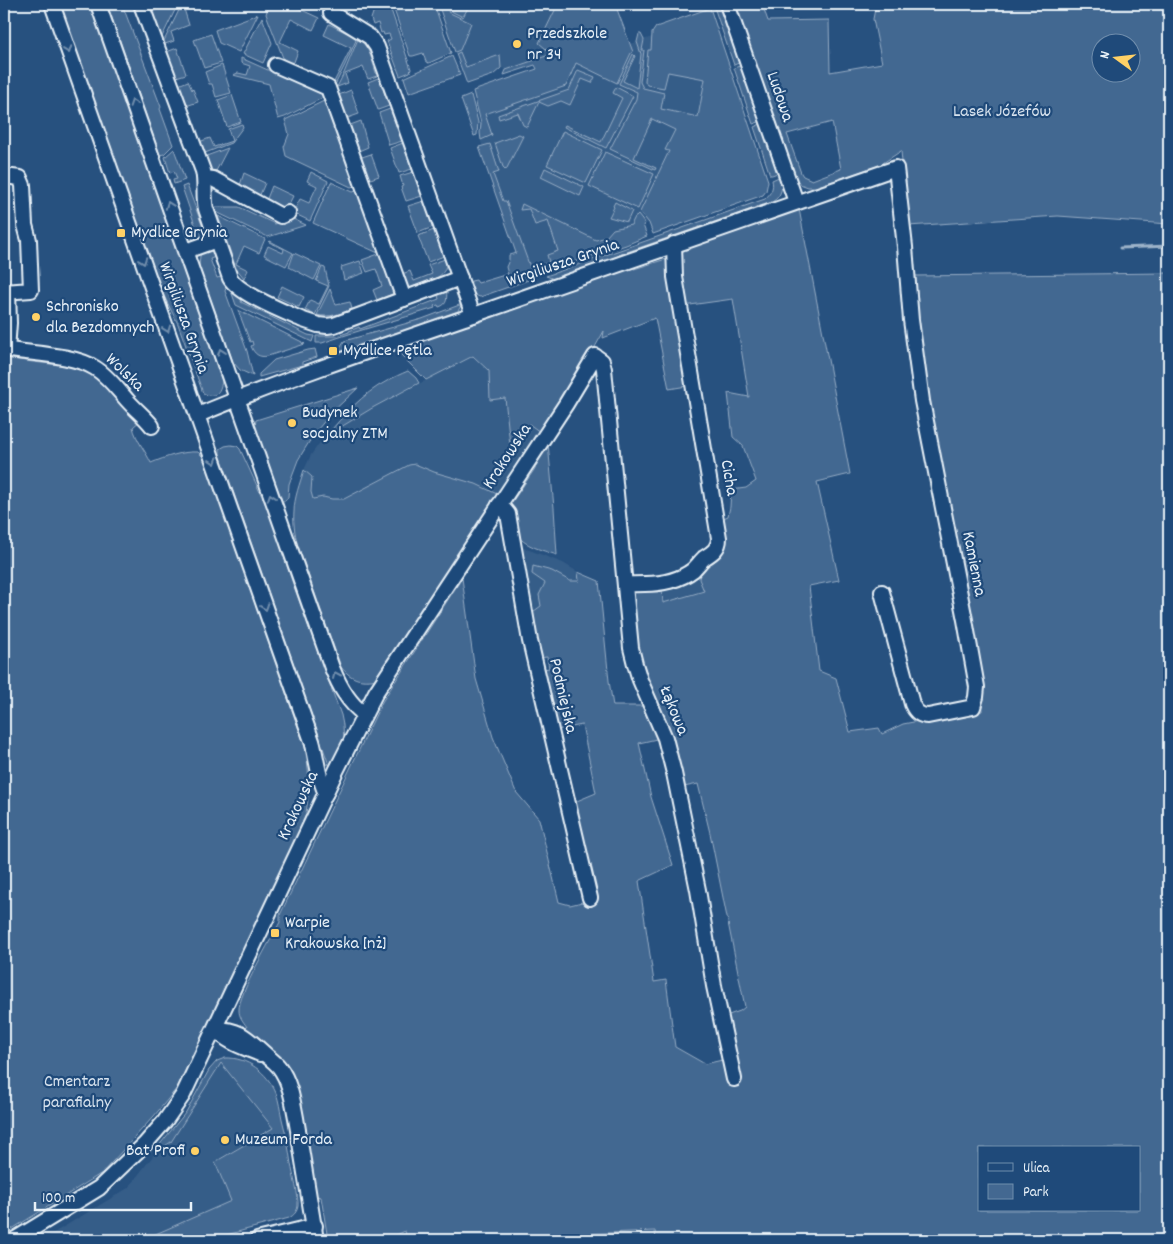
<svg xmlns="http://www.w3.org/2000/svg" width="1173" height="1244" viewBox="0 0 1173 1244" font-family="Dekko,sans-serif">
  <rect width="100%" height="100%" fill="#27517f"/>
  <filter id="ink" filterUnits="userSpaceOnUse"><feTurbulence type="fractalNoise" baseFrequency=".02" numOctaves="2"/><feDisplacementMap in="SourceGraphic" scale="10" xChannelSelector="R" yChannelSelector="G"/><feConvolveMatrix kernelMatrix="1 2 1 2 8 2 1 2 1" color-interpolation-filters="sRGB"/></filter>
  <g filter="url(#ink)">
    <!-- built -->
    <g fill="#355d88">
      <polygon points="438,4 595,4 610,51 652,37 686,20 741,187 643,225 647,236 626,245 531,276 481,142 482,122 475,98 556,88 552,54 507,70 501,68 493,75 467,84"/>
      <polygon points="473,356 489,371 490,399 505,398 510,444 529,424 540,432 499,495 476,484 434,472 415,464 409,465 344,499 332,499 323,497 313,499 311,492 312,477 304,470 311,455 318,445 326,436 374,407"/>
      <polygon points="519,546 563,563 578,572 579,581 570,581 552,571 533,574 545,583 541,606 530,614"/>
      <polygon points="699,579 705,590 663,603 662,589 688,581"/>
      <polygon points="221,1063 273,1128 215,1161 231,1201 142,1240 42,1240 128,1188 156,1152 171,1142"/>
      <polygon points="655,1231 656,1240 435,1240"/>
    </g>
    <!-- green -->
    <g fill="#436891" stroke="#96acc4" fill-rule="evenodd">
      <path d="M60,4H90L222,381C220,393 215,399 203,393L178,324L163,294Z"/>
      <polygon points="107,4 122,4 161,107 160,109 173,145 164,154 160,155"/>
      <polygon points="173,4 178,4 160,41 151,12"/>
      <polygon points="182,4 192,4 192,5 184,9 189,25 171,32 174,41 162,45"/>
      <polygon points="269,4 289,4 319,18 313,30 291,19 280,42 298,51 294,62 285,63 266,14"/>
      <polygon points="376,4 389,4 411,69 410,72 400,76 387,41 391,39 389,34 384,35 383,32 381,33 378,23 373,25 371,19"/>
      <polygon points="392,4 434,4 451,53 429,63 426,62 423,53 413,56 410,56"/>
      <polygon points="438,4 470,4 463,17 449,10 448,12 471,23 460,50 455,52"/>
      <polygon points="558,4 615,4 633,52 631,53 617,83 576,63 566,86 485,114 492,135 481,140 480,133 481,123 473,91 537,69 535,65 504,75 506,70 552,54 539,43"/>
      <path d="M733,4H762L768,21L829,20L830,72L882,63L873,19L876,4H1169V224L1058,216L908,226L901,151L880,165L815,187H808L800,184L793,175ZM1100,42H1130V72H1100ZM832,122L841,169L812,180L803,176L801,173L787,134Z"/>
      <polygon points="714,7 718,8 724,12 741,62 734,65"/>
      <polygon points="710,8 768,181 766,191 763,195 653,234 649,223 640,212 669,151 665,150 675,130 652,119 634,158 656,168 655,170 610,149 636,99 637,92 619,84 633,54 635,56 623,81 637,88 641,54 637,42 639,34 641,34 644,40 642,50 644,50 640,82 643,88 664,93 661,109 698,117 705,79 668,72 664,88 647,85 645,81 648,50 651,50 652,33 656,27"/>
      <polygon points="258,14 239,52 219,43 215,30"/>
      <polygon points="262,17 272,43 263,63 243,54"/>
      <polygon points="329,24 357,38 345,65 333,89 331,88 351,48 324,35"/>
      <polygon points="211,34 221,63 204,68 194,40"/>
      <path d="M358,39C370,46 373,64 377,76L368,79L363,67L345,74L348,83L337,87L344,73Z"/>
      <polygon points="177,48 186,74 173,78 164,53"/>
      <polygon points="460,52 466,67 500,55 501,68 493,75 467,84 456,54"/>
      <polygon points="452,56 460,75 409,93 404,78 406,77"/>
      <polygon points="241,58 326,96 285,117 278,119 269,84 233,75 238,73 247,75 250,66 241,63"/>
      <polygon points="222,65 231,93 216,97 212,84 209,84 205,72"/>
      <polygon points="742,65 762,121 753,124 734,68"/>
      <polygon points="578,70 595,77 592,83 582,79 570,105 561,101 548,106 539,102 527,127 523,125 518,113 499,119 498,115 569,90"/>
      <polygon points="378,78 380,80 389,106 378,110 368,82"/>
      <polygon points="188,81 192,90 193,89 198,102 183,107 176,86"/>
      <polygon points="616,87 633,96 606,148 564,127 565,125 601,142 622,98 613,93"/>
      <polygon points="351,90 359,114 342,120 334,97"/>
      <polygon points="232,95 241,122 227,127 218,100"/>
      <polygon points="471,95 478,122 477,135 474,136 461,99"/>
      <polygon points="328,99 359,184 351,187 286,156 284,147 289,134 285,120"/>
      <polygon points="390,109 402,141 389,145 379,113"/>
      <polygon points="361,121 368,147 354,153 345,127"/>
      <polygon points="763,123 780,172 772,175 770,175 754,127"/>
      <polygon points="242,124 243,127 231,143 200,155 196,143 210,138 214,147 232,141 228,129"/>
      <polygon points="563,131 602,150 586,183 547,165"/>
      <polygon points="519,134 523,136 506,170 503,167 495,143"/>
      <polygon points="403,143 412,169 399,173 390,148"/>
      <path d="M490,144L499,172L493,174L503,201H506L534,278L480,297C474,296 469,288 471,281L476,280L478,283L508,274L506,267L509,260V255L516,253L479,147Z"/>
      <polygon points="228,148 214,175 208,170 201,158"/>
      <polygon points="174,149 185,180 174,184 173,180 177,179 174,171 170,173 165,157"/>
      <polygon points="605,152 654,174 638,209 589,186"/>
      <polygon points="371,154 379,176 365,181 356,159"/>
      <polygon points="545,168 584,187 580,196 541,177"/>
      <polygon points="311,172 328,181 310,221 293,213 300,199 309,203 317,186 307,181"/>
      <polygon points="413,172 422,196 406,201 401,187 403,186 400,176"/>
      <polygon points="244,173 265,183 259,197 239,188"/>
      <path d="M781,176C783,187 782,196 772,202L618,255V256L554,279L546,276L765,199C771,193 774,188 772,180Z"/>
      <polygon points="331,182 353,192 361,189 383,249 376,252 313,223"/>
      <path d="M187,185L202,225L204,228H208C208,236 201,243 193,239C191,238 189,235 187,233L195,225L182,187Z"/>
      <polygon points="272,186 293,196 286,210 266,201"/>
      <polygon points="424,201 433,227 418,233 408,206"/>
      <polygon points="615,202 632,211 627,222 609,217 614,207 613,206"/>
      <polygon points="522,204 596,240 606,237 613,229 631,225 635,217 636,217 638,215 645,224 643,225 647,236 626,245 543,272 540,266 549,262 547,255 558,251 548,221 535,225 529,209 520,210"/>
      <polygon points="210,207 239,207 275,224 291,218 306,225 268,237 210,209"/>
      <path d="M799,209L850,474L817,482L839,580L809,586L819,671L836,678L850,732L879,728L882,734L903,724L961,713L982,711L981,686L959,564C961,554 957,532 951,524L923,380L914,276L1169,273V1240H656L655,1231L435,1240H407L405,1231L386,1240H328L321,1197L315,1196L305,1132L297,1089L293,1077L243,1031L247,1027C243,1021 239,1017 239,1010C238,995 272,938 280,922V915L382,702L462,578L476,679L493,737L516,792L539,819L559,902L570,905L594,899L572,803L596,793L582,725L557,730L539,670L549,668L547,657L537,658L530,614L541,606L539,595L545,583L532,574L533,566L552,571L570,581H579L578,572L599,581L609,681L613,706H648L661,738L639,743L651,797L673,865L639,881L654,982L666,980L675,1047L705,1064L731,1058L723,1017L740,1011L745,1007L710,833L698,784L684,787L665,729L666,719L643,681L638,667L630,591L662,589L663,603L704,591L699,579L702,562L716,555L719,520L728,516L730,507L731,490L746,488L756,481L743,446L733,437L728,393L749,397L733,299L683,306L679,251ZM979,1148H1139V1210H979Z"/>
      <polygon points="218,216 265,239 259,253 244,246 236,264 248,270 244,278 236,268"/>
      <polygon points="434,230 444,256 428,262 418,236"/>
      <polygon points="270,241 293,253 286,266 264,255 268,246 283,253 284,249 269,242"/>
      <polygon points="212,249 218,256 210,259 217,278 224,276 227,285 225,291 247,351 253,376 240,370 233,362 199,266 200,256 203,251"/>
      <polygon points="384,252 395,293 377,300 373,290 382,286 376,269 367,272 362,260"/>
      <polygon points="294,253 321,266 314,280 289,267"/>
      <path d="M445,259C447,267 445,272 438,277L407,289L399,275L410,271L414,281L432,274L428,265Z"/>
      <polygon points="666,259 687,386 669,389 655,318 603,338 604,331 595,347 540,432 529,424 510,445 505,398 490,400 489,371 473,356 426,380 401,355 400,350 401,348 635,266 634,269"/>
      <polygon points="360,261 364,273 344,280 341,267"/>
      <polygon points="322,267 325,268 329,286 315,315 305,310 310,300 319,304 328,286 316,281"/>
      <polygon points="282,286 304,297 299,307 277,297"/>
      <polygon points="230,288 244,295 241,302 308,335 314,336 312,342 236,305"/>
      <path d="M447,288C446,298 449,304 439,307L438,305L434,306L435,308C397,320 359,330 322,343H316V336H337L349,332V331L357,328L359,327L360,329L439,299L437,292Z"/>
      <path d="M330,289L336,305L350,302L352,309C340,314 329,318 317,315Z"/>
      <polygon points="462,304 458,311 339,352 338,351 344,341 422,319"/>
      <path d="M238,310L302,342V343L303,344L304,343L305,344L268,356C259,358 254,354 251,346L253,345L252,341L250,342Z"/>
      <polygon points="315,349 317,357 302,362 302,365 259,377 259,374 274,360 308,350"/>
      <path d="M4,358L33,362L86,368L141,420L133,427C136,440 145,450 151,463C166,457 182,451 198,452L204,458L305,747C311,780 310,801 301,834L211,1022L197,1046L177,1088L154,1116L102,1173L4,1234Z"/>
      <path d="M408,371L416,378L419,383L374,407L326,436C344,415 362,394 387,381C394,377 401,374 408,371Z"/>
      <polygon points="358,388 331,413 314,434 298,460 289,484 288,497 285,501 282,501 255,426 256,420"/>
      <path d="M548,443L554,508L557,555C542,550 519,545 514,529C511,522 511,513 510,505L534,470Z"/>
      <polygon points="231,445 237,446 240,449 270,514 292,581 341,715 343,725 344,743 331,767 329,765 220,454 220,449 225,446"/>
      <path d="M415,464L434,472L476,484L499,495L378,679C361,682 352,680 341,667L297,543C295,533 293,523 294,512C294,498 300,483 304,470L312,477L311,492L313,499L323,497L332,499H344L409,465Z"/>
      <path d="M225,1058C247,1057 267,1072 276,1093C279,1101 280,1110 282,1119C286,1134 289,1149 291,1164C293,1175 299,1196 298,1206C297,1212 294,1215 289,1218L208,1240H142L231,1201L215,1162L273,1128L221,1063L171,1142L159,1150L157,1148L186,1112L209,1070L217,1061Z"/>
    </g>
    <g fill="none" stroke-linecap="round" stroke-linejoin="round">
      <!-- stream -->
      <polyline stroke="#9db3c9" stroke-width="3" points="1120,248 1169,246"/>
      <defs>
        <g id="minor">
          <path d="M52,4L312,741C317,758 318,779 326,793"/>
          <path d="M98,4L332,668C339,685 348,703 364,714"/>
          <path d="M141,4L203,171C206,184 203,196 206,209L230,278C239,294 285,312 303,320L318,325L327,326L334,325L460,278"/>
          <polyline points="727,4 796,202"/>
          <polyline points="331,13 370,37 377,47 473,315"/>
          <polyline points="276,65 328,88 404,299"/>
          <polyline points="4,177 12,177 20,178 23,185 25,225 29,240 31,290 4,292"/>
          <polyline points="205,178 213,179 281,216 288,213"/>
          <polyline points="186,251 217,240"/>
          <path d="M4,349C30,354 73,354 95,368C108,376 118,390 128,401C136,410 145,417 152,426"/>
          <polyline points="7,350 9,323 8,291"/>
          <path d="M198,415C292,376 389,344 485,311C622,263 759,215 896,168L905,247L911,320L922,401L965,620L977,687L976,697L973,707L928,716C919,716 915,711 912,704L882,592"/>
          <polyline points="499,505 503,508 508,514 530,641 590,898"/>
          <path d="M625,585C632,584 638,584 645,584C661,584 680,580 693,570C697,566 700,562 704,558C712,553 719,549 719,538L675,277L674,244"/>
          <path d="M215,1029C240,1029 247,1038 265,1054C269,1058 275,1062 279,1067C290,1081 293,1102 296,1118L316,1240"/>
          <path d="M215,1029C230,1044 241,1046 260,1054"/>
          <polyline points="14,1240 99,1188 145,1144 165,1121 183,1095 336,771 376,692 566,404 595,356 602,361 604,369 631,648 635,664 640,680 665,738 674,773 698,890 714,986 734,1079"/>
          <polyline points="257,1240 315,1226"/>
        </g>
      </defs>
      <!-- minor casing -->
      <use href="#minor" stroke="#e8f1f8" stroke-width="18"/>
      <!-- minor -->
      <use href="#minor" stroke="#1f4a7a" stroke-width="14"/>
    </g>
    <!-- one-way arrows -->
    <defs><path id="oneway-chevron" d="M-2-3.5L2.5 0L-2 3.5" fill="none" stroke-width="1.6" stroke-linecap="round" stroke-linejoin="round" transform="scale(1.25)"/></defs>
    <g stroke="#6f8dac">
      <use href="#oneway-chevron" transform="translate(68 50) rotate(70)"/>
      <use href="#oneway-chevron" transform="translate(133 103) rotate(-109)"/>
      <use href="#oneway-chevron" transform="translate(169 205) rotate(-110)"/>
      <use href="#oneway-chevron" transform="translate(143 261) rotate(70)"/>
      <use href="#oneway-chevron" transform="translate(167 329) rotate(70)"/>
      <use href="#oneway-chevron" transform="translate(221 352) rotate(-109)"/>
      <use href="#oneway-chevron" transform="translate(214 461) rotate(71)"/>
      <use href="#oneway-chevron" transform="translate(271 497) rotate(-109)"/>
      <use href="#oneway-chevron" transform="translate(265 607) rotate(71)"/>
      <use href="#oneway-chevron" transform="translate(336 675) rotate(-114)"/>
    </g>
  </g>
  <!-- markers -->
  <g fill="#ffd166" stroke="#1f4a7a" stroke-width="2">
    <circle cx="517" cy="44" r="5"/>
    <rect x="116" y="228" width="10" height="10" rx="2.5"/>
    <circle cx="36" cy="317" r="5"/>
    <rect x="328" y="346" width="10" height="10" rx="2.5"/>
    <circle cx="292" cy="423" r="5"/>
    <rect x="270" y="928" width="10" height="10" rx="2.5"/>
    <circle cx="225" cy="1140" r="5"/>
    <circle cx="195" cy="1151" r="5"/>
  </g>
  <g text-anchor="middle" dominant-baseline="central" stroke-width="4.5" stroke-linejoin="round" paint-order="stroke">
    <!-- poi labels -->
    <g font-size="18" fill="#e8f1f8" stroke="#1f4a7a" text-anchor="start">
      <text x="527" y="34">Przedszkole<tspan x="527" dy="21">nr 34</tspan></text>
      <text x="131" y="233">Mydlice Grynia</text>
      <text x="46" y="307">Schronisko<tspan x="46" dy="21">dla Bezdomnych</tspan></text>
      <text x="343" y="351">Mydlice Pętla</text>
      <text x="302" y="413">Budynek<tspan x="302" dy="21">socjalny ZTM</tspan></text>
      <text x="285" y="923">Warpie<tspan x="285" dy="21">Krakowska [nż]</tspan></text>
      <text x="235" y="1140">Muzeum Forda</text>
      <text x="185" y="1151" text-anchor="end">Bat Profi</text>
    </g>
    <!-- street labels -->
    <g font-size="18" fill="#e8f1f8" stroke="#1f4a7a">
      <text transform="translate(779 97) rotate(71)">Ludowa</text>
      <text transform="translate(563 264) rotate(-19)">Wirgiliusza Grynia</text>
      <text transform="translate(183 318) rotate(70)">Wirgiliusza Grynia</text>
      <text transform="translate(124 373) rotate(44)">Wolska</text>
      <text transform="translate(508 457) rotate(-57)">Krakowska</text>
      <text transform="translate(728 478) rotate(80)">Cicha</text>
      <text transform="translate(973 564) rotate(79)">Kamienna</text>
      <text transform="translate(562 696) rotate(77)">Podmiejska</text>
      <text transform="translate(673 711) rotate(68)">Łąkowa</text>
      <text transform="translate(299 806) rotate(-65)">Krakowska</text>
    </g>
    <!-- park labels -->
    <g font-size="18" fill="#d8e3ee" stroke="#1f4a7a">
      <text x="1002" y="112">Lasek Józefów</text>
      <text x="77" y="1082">Cmentarz<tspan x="77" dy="21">parafialny</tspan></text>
    </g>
  </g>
  <!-- margin -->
  <rect width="1173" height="1244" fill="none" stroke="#1f4a7a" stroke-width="20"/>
  <rect x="10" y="10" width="1153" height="1224" fill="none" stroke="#e8f1f8" stroke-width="2" filter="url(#ink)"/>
  <!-- legend -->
  <rect x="978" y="1146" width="162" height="65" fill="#1f4a7a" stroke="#6f8dac"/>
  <rect x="988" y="1163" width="25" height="8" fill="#1f4a7a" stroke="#6f8dac"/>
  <text x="1023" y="1172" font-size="15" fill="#e8f1f8">Ulica</text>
  <rect x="988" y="1184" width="25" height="15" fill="#436891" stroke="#6f8dac"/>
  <text x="1023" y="1196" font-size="15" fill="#e8f1f8">Park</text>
  <!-- north arrow -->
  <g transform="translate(1116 58) rotate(285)"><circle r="24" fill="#1f4a7a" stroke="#6f8dac"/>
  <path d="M0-4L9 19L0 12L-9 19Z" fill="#ffd166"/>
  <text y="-8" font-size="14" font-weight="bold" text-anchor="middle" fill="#e8f1f8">N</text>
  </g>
  <!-- scale -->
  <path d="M35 1202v8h156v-8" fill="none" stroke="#e8f1f8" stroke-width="2.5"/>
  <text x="42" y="1202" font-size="15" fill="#e8f1f8" stroke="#1f4a7a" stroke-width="4" paint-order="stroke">100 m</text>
</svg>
